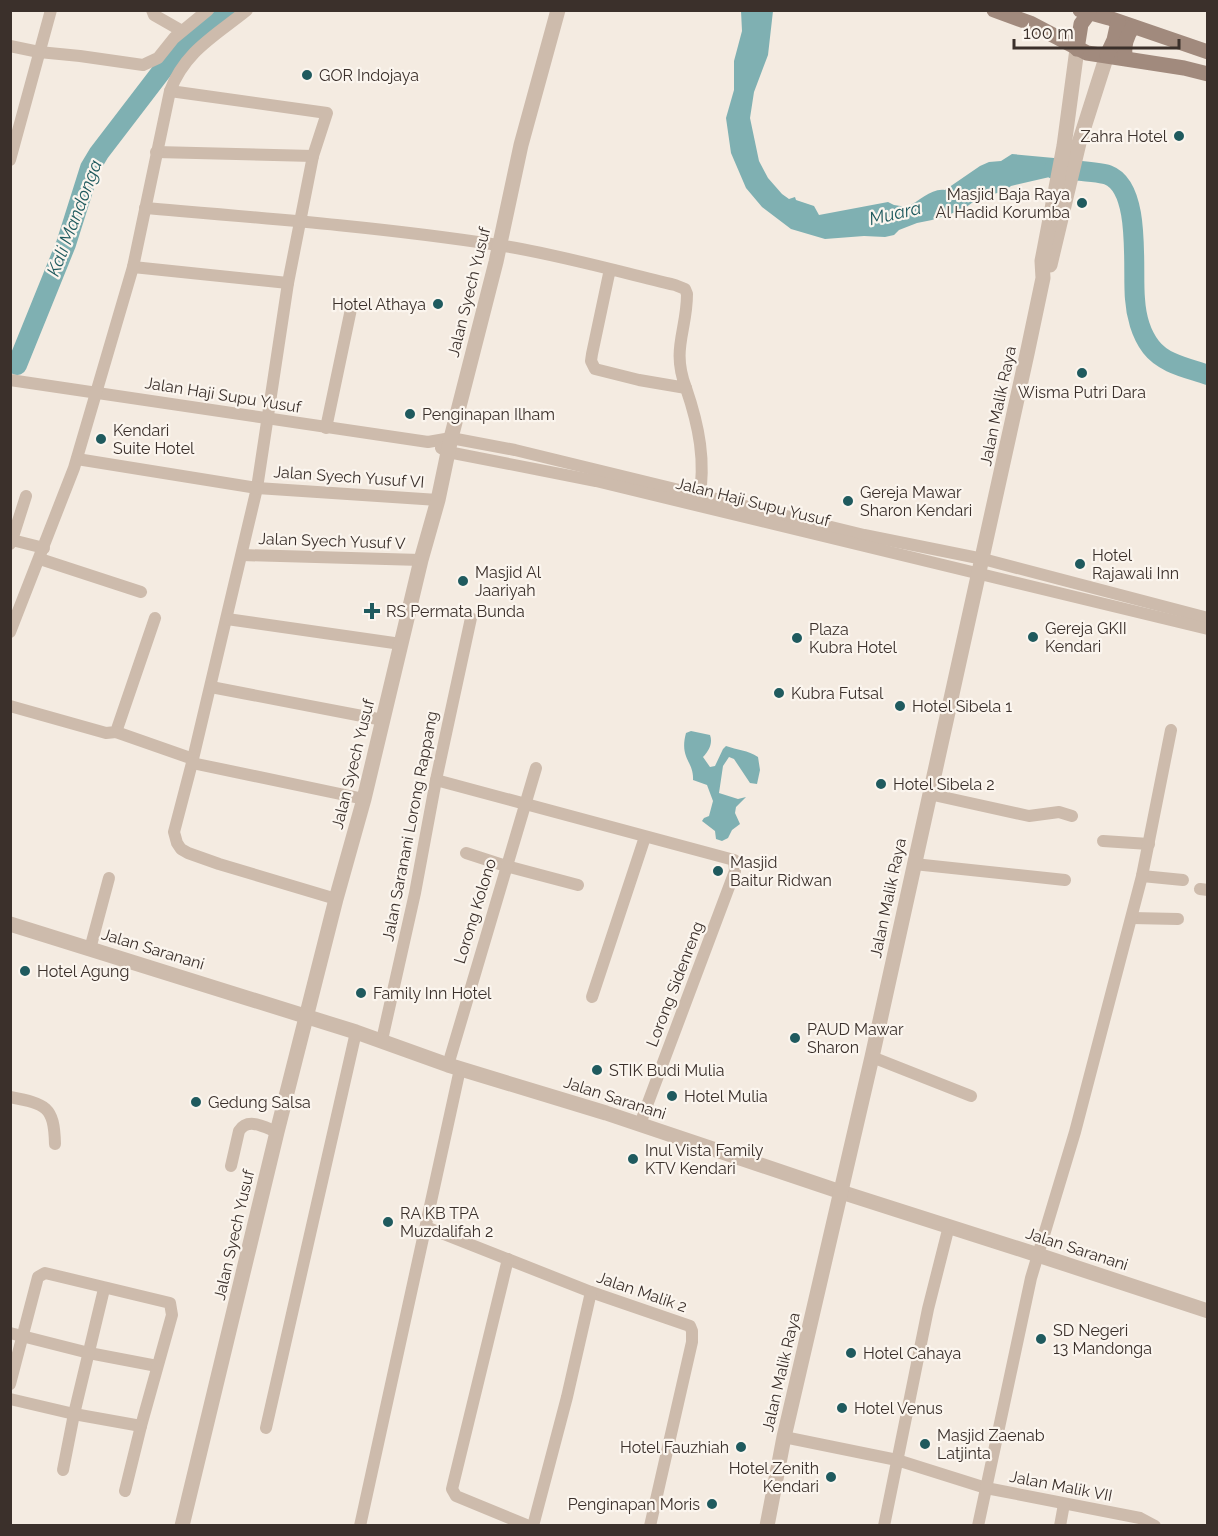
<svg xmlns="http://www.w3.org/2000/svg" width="1218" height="1536" viewBox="0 0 1218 1536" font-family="Raleway,sans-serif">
  <rect width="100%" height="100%" fill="#f4ebe1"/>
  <!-- water -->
  <g fill="#7fb0b2">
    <path d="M741,11H773L768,55L754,92L750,118L759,161L768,178L782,194L789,199L795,197L796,200L814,206L819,215L888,202L894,205L907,207C920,201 931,188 945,190L980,166L989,162L1001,161L1012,154L1054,158V176L1011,186L1006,190L976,200L962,210L932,220L917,223L899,230L894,235L885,237L864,236L825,239L791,229L762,207L746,188L731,153L726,118L734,90V61L742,31Z"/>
    <path d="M691,731L710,735C713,743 709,751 703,757L710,767L715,766L723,749L726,746C737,750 748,750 758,757L760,770L757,784L750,783L734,759L729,757L723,766L719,793L738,799L746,797L736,807L735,813L740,824L732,830L728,838L722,841L716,839L715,831L702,821L704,818L709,816L713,801L707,785L693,780C694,761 679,759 686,733Z"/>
  </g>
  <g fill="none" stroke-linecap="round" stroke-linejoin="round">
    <!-- river -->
    <g stroke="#7fb0b2" stroke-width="20">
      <path d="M1054,169C1066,170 1098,171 1108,175C1142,188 1132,269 1135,299C1136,315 1141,334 1151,347C1164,364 1188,368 1208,375"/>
      <polyline points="17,365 66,244 90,168 99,153 174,55 233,10"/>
    </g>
    <!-- minor -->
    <g stroke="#cdbbac" stroke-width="12">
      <polyline points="152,10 154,15 182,31"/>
      <polyline points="10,46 39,52 80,56 143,65 158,58 174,38 208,10"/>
      <polyline points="170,91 327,113 313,156 288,283 257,488 192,763 174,832 177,843 181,849 188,853 219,864 336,899"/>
      <polyline points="156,152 313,156"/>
      <polyline points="10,160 51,10"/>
      <path d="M145,208C263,218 381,227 498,245C557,254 616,271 675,285L685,289L687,294C687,331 671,349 686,388L639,380L595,369L591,361L592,354L610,269"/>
      <polyline points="133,267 288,283"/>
      <polyline points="10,380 428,442 451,438 515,450 864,535 983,559 1208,618"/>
      <path d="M686,388C699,426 706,461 699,501"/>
      <polyline points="326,428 351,309"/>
      <polyline points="441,448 448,452 596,481 1208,629"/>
      <polyline points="77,459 257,488 438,500"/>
      <polyline points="12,540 26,496"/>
      <polyline points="10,544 12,540 44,548"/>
      <polyline points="242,555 421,560"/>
      <polyline points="40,559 141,592"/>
      <polyline points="227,619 401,644"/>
      <path d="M10,632L74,468L133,267L170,91C185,51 215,36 247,10"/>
      <polyline points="211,687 383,720"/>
      <polyline points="10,706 106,733 116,732 155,618"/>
      <polyline points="116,732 193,759"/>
      <polyline points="192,763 364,799"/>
      <polyline points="436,780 734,860 735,871 640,1124"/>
      <polyline points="929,794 1029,816 1059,812 1072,816"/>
      <polyline points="1103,841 1149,844"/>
      <polyline points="466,853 506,866 578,885"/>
      <polyline points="914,864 1065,880"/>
      <polyline points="1142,876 1183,880"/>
      <polyline points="1200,889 1208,890"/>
      <polyline points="1132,918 1178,919"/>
      <polyline points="90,949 109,878"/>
      <polyline points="592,997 645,837"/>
      <polyline points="382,1040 415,893 436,780 471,618"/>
      <polyline points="872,1057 971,1096"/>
      <polyline points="448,1065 536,768"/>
      <path d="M10,1097C46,1104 54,1106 55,1144"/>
      <path d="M231,1166L239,1131C248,1117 264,1127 277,1132"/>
      <polyline points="426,1227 591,1292 690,1326 692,1331 692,1342 650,1526"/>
      <polyline points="508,1259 452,1489 456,1496 529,1526"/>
      <polyline points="10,1333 89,1353 157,1366"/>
      <polyline points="10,1384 38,1277 45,1273 170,1303 172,1315 141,1426 125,1491"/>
      <polyline points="10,1399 74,1414 141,1426"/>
      <polyline points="266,1428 356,1032"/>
      <polyline points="784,1437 897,1460 986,1488 1140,1518 1155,1526"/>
      <polyline points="63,1470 74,1414 104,1289"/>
      <polyline points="360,1526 460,1069"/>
      <polyline points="533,1526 567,1397 591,1292"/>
      <polyline points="884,1526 928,1309 949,1226"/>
      <polyline points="978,1526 1031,1278 1075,1132 1142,876 1171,730"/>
      <polyline points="1060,1526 1064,1504"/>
    </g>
    <!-- tertiary -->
    <g stroke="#cdbbac" stroke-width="15">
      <polyline points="1050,265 1079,143 1107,55"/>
      <polyline points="10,924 356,1032 448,1065 606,1113 841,1192 1038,1255 1208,1311"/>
      <polyline points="182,1526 277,1132 336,899 364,799 421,560 438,500 451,438 496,262 521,145 558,10"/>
      <polyline points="767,1526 784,1437 872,1057 1027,354 1043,278 1042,261 1064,146 1077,49"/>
    </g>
    <!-- secondary -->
    <g stroke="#a18a7d" stroke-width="15">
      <polyline points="994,10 1030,23 1087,53 1184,68 1208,74"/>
      <polyline points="1080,10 1109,18 1208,52"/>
      <polyline points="1077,49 1081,24 1089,13"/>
      <polyline points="1107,55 1114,40 1118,22"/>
      <path d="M1125,58C1124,45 1126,37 1133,27"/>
    </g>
  </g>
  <!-- markers -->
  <g fill="#1f5a5e" stroke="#fbf5ee" stroke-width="2">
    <circle cx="307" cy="75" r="6"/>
    <circle cx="1179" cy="136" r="6"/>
    <circle cx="1082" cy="203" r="6"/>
    <circle cx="438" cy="304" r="6"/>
    <circle cx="1082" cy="373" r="6"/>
    <circle cx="410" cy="414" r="6"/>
    <circle cx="101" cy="439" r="6"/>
    <circle cx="848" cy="501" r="6"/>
    <circle cx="1080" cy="564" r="6"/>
    <circle cx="463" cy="581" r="6"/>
    <path d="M369 602h6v6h6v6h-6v6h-6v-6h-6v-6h6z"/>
    <circle cx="1033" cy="637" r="6"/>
    <circle cx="797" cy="638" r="6"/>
    <circle cx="779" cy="693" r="6"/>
    <circle cx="900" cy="706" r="6"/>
    <circle cx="881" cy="784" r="6"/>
    <circle cx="718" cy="871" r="6"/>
    <circle cx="25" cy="971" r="6"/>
    <circle cx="361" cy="993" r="6"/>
    <circle cx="795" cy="1038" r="6"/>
    <circle cx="597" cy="1070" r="6"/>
    <circle cx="672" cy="1096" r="6"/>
    <circle cx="196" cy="1102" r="6"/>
    <circle cx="633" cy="1159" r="6"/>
    <circle cx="388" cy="1222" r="6"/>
    <circle cx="1041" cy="1339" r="6"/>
    <circle cx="851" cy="1353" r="6"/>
    <circle cx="842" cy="1408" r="6"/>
    <circle cx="925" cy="1444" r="6"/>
    <circle cx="741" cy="1447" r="6"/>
    <circle cx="831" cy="1477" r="6"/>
    <circle cx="712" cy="1504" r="6"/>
  </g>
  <g text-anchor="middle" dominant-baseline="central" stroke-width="4.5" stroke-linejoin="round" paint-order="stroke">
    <!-- poi labels -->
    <g font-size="16" fill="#3b302b" stroke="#fbf5ee" text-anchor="start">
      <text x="319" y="75">GOR Indojaya</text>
      <text x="1167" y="136" text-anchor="end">Zahra Hotel</text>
      <text x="1070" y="194" text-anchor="end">Masjid Baja Raya<tspan x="1070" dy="18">Al Hadid Korumba</tspan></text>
      <text x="426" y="304" text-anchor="end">Hotel Athaya</text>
      <text x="1082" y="392" text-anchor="middle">Wisma Putri Dara</text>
      <text x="422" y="414">Penginapan Ilham</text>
      <text x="113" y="430">Kendari<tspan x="113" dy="18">Suite Hotel</tspan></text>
      <text x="860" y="492">Gereja Mawar<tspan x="860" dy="18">Sharon Kendari</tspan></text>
      <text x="1092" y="555">Hotel<tspan x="1092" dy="18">Rajawali Inn</tspan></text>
      <text x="475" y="572">Masjid Al<tspan x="475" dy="18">Jaariyah</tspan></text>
      <text x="386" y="611">RS Permata Bunda</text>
      <text x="1045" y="628">Gereja GKII<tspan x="1045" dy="18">Kendari</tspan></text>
      <text x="809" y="629">Plaza<tspan x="809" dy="18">Kubra Hotel</tspan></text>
      <text x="791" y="693">Kubra Futsal</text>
      <text x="912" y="706">Hotel Sibela 1</text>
      <text x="893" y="784">Hotel Sibela 2</text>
      <text x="730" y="862">Masjid<tspan x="730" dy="18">Baitur Ridwan</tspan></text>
      <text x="37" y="971">Hotel Agung</text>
      <text x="373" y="993">Family Inn Hotel</text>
      <text x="807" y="1029">PAUD Mawar<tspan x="807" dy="18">Sharon</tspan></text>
      <text x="609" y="1070">STIK Budi Mulia</text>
      <text x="684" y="1096">Hotel Mulia</text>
      <text x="208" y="1102">Gedung Salsa</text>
      <text x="645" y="1150">Inul Vista Family<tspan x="645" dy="18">KTV Kendari</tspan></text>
      <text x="400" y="1213">RA KB TPA<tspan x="400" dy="18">Muzdalifah 2</tspan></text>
      <text x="1053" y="1330">SD Negeri<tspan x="1053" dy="18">13 Mandonga</tspan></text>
      <text x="863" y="1353">Hotel Cahaya</text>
      <text x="854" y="1408">Hotel Venus</text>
      <text x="937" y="1435">Masjid Zaenab<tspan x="937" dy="18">Latjinta</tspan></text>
      <text x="729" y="1447" text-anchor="end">Hotel Fauzhiah</text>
      <text x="819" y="1468" text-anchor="end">Hotel Zenith<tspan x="819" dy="18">Kendari</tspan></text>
      <text x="700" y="1504" text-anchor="end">Penginapan Moris</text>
    </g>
    <!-- street labels -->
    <g font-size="16" fill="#3b302b" stroke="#fbf5ee">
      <text transform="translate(469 292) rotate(-76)">Jalan Syech Yusuf</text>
      <text transform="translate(223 395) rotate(9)">Jalan Haji Supu Yusuf</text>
      <text transform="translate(998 406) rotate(-78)">Jalan Malik Raya</text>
      <text transform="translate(349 477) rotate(4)">Jalan Syech Yusuf VI</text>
      <text transform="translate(753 502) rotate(14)">Jalan Haji Supu Yusuf</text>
      <text transform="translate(332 541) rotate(2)">Jalan Syech Yusuf V</text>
      <text transform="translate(353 764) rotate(-76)">Jalan Syech Yusuf</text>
      <text transform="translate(410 826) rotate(-79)">Jalan Saranani Lorong Rappang</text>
      <text transform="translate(888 898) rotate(-78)">Jalan Malik Raya</text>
      <text transform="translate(475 911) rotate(-73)">Lorong Kolono</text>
      <text transform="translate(153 949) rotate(17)">Jalan Saranani</text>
      <text transform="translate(675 984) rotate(-69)">Lorong Sidenreng</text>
      <text transform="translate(615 1098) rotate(18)">Jalan Saranani</text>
      <text transform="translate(234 1235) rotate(-77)">Jalan Syech Yusuf</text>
      <text transform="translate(1077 1249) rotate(18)">Jalan Saranani</text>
      <text transform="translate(642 1292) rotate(19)">Jalan Malik 2</text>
      <text transform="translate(781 1372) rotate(-77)">Jalan Malik Raya</text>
      <text transform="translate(1061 1486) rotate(11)">Jalan Malik VII</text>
    </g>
    <!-- water labels -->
    <g font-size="18" font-style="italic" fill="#1f5a5e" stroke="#fbf5ee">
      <text transform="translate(895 213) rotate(-13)">Muara</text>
      <text transform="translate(74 218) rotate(-69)">Kali Mandonga</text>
    </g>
  </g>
  <!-- border -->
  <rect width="1218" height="1536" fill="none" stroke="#3b302b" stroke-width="24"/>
  <!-- scale -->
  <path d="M1014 39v9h165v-9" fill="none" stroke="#3b302b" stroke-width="3"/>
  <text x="1023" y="39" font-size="18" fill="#3b302b" stroke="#fbf5ee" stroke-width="4.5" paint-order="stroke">100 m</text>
</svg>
